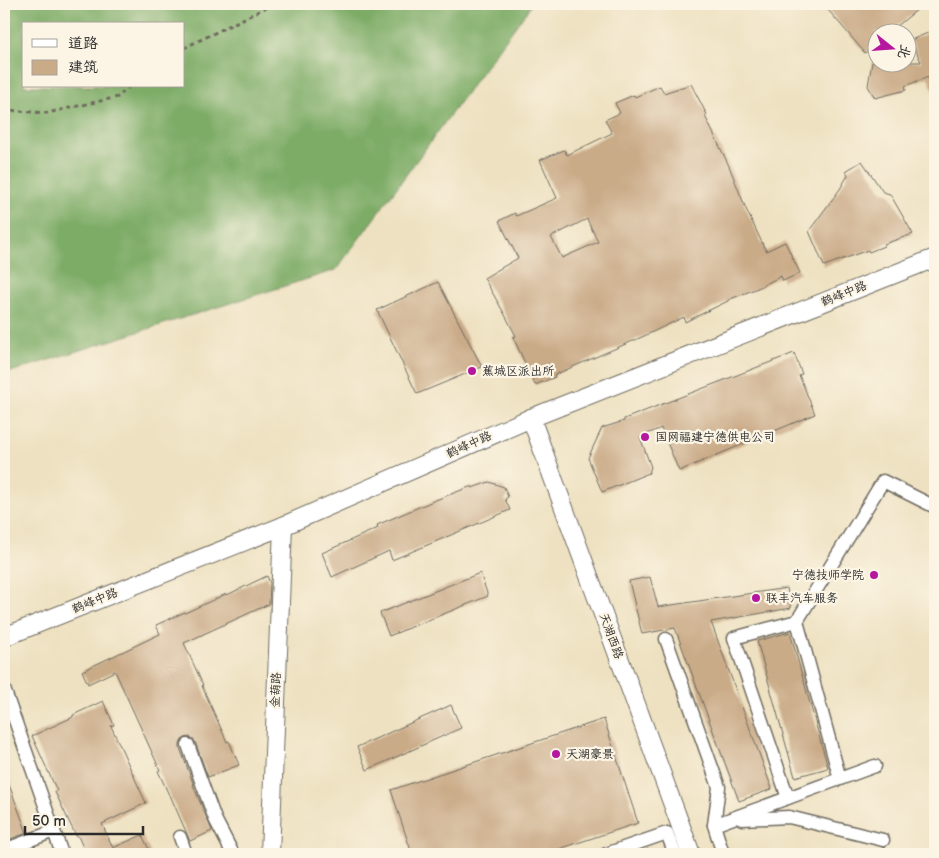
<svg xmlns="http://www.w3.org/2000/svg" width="939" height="858" viewBox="0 0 939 858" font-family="'Balsamiq Sans','LXGW WenKai TC',sans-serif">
  <rect width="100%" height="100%" fill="#fcf5e5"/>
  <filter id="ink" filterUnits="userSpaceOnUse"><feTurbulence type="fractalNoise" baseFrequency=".02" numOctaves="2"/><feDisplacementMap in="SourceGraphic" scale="10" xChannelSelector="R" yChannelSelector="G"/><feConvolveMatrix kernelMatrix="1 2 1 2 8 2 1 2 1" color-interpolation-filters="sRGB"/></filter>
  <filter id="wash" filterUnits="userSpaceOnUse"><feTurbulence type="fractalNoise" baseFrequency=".0096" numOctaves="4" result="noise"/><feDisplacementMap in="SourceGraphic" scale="20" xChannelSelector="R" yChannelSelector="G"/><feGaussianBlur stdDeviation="1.12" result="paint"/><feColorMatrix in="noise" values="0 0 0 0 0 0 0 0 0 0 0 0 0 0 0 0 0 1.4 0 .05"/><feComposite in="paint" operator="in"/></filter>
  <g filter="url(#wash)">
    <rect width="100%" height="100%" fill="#eee1c1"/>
    <!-- forest -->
    <path fill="#7dac66" stroke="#546c48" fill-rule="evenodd" d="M4,4H532L336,270L4,374ZM24,24H184V86H24Z"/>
    <g id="blocks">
      <!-- building -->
      <g fill="#caab88" fill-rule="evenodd">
        <polygon points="823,4 924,4 890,32 876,32 876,43 865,53"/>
        <polygon points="935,30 935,95 928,77 905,86 906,90 875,98 868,86 872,62 921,62 911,40"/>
        <path d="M691,84L707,115L705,116L729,166L746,209L766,251L785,242L800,273L783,281L781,276L760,287L728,300V301L685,322L684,317L642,337L554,375L555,377L535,385L513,337L516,336L504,313L484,278L518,258L499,221L515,213L516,216L557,198L540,160L564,150L567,155L612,133L605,120L620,113L615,103L634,95L635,97L660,86L664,93ZM587,219L598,242L562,258L551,237Z"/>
        <polygon points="862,161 883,192 890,194 913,234 884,244 884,246 869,252 868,250 824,266 809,231 840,189 848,175 846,171"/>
        <polygon points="438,282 482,367 417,394 377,310"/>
        <polygon points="794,353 802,374 799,375 815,414 679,471 661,428 640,437 651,467 649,473 602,492 588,458 602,428 624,421 624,419"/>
        <polygon points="489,482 504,487 508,497 505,499 510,510 392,560 389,551 332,577 322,553 378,528 377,525 433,501 472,486 472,488"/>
        <polygon points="480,573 488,596 389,636 380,613"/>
        <polygon points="267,576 270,583 269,604 184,643 203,685 202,686 227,742 229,741 239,765 208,777 194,739 189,737 185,738 182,740 180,744 180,748 193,783 194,785 193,785 212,831 190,841 170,795 169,795 158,771 160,770 115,671 88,684 82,671 160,634 156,625 185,612 185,613 226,594 227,595"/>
        <polygon points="650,577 658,607 787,588 791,608 711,622 772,789 739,801 675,628 642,634 629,581"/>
        <polygon points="790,632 828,768 795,777 757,641"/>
        <polygon points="103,701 114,725 111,726 146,803 102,824 113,848 142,835 151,854 86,854 78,836 76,836 55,792 57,791 32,736 73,717 73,715"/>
        <polygon points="451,705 461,728 367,770 357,747"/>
        <polygon points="604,719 638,823 544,854 412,854 391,790"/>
        <polygon points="4,774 5,774 27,833 4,841"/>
      </g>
    </g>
  </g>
  <g filter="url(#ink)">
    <use href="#blocks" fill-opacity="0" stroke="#6f6b60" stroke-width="1"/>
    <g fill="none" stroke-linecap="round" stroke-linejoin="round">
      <defs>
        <g id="street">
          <polyline points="797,621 883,481 935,507"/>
          <polyline points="666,639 719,787 714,825"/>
          <polyline points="4,689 62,854"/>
          <polyline points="188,745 215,819 233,854"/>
          <polyline points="788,798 734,638 797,621 840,779"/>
          <polyline points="742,819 789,817 883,840"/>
          <polyline points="180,837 186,854"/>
          <polyline points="4,850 54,831"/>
          <polyline points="606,854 667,833 675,854"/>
          <polyline points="723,854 714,825 875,766"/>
        </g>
        <g id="secondary">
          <polyline points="531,418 691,854"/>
          <polyline points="4,637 283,526 531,418 935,258"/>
          <polyline points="270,854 283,526"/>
        </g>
      </defs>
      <!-- street casing -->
      <use href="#street" stroke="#6f6b60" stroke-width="15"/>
      <!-- secondary casing -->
      <use href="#secondary" stroke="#6f6b60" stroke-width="20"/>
      <!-- path -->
      <g stroke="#6f6b60" stroke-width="3" stroke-dasharray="4 4" stroke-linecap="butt">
        <polyline points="184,48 273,4"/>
        <polyline points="4,110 47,113 118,97 130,86"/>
      </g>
      <!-- street -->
      <use href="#street" stroke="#fff" stroke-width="12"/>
      <!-- secondary -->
      <use href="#secondary" stroke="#fff" stroke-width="18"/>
    </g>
  </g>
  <!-- markers -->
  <g fill="#b5179e" stroke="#fcf5e5" stroke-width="2">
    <circle cx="472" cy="371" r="5"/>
    <circle cx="645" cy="437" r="5"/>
    <circle cx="874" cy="575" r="5"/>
    <circle cx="756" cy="598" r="5"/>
    <circle cx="556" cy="754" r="5"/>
  </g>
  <g text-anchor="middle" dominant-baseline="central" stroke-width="4.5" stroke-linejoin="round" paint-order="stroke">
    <!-- street labels -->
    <g font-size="12" fill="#2b2b2b" stroke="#fcf5e5">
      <text transform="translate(844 294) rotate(-22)">鹤峰中路</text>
      <text transform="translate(469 445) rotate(-24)">鹤峰中路</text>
      <text transform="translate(95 601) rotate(-22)">鹤峰中路</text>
      <text transform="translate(611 636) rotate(70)">天湖西路</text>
      <text transform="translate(276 690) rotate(-88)">金葫路</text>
    </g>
    <!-- poi labels -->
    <g font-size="12" fill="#2b2b2b" stroke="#fcf5e5" text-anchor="start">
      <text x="482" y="371">蕉城区派出所</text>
      <text x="655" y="437">国网福建宁德供电公司</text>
      <text x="864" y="575" text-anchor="end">宁德技师学院</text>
      <text x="766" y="598">联丰汽车服务</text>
      <text x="566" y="754">天湖豪景</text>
    </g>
  </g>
  <!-- margin -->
  <rect width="939" height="858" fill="none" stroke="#fcf5e5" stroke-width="20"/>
  <!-- legend -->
  <rect x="22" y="22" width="162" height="65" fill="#fcf5e5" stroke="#a8a49b"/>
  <rect x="32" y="39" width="25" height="8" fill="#ffffff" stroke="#a8a49b"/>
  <text x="68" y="48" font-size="15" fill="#2b2b2b">道路</text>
  <rect x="32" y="60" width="25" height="15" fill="#caab88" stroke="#a8a49b"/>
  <text x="68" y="72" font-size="15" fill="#2b2b2b">建筑</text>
  <!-- north arrow -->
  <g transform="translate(892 48) rotate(107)"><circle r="24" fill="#fcf5e5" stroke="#a8a49b"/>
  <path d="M0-4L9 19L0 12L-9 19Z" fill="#b5179e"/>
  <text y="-8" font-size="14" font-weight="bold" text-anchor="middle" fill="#2b2b2b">北</text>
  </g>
  <!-- scale -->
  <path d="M25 826v8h118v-8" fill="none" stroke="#2b2b2b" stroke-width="2.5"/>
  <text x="32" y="826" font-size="15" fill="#2b2b2b" stroke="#fcf5e5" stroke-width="4" paint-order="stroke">50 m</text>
</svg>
